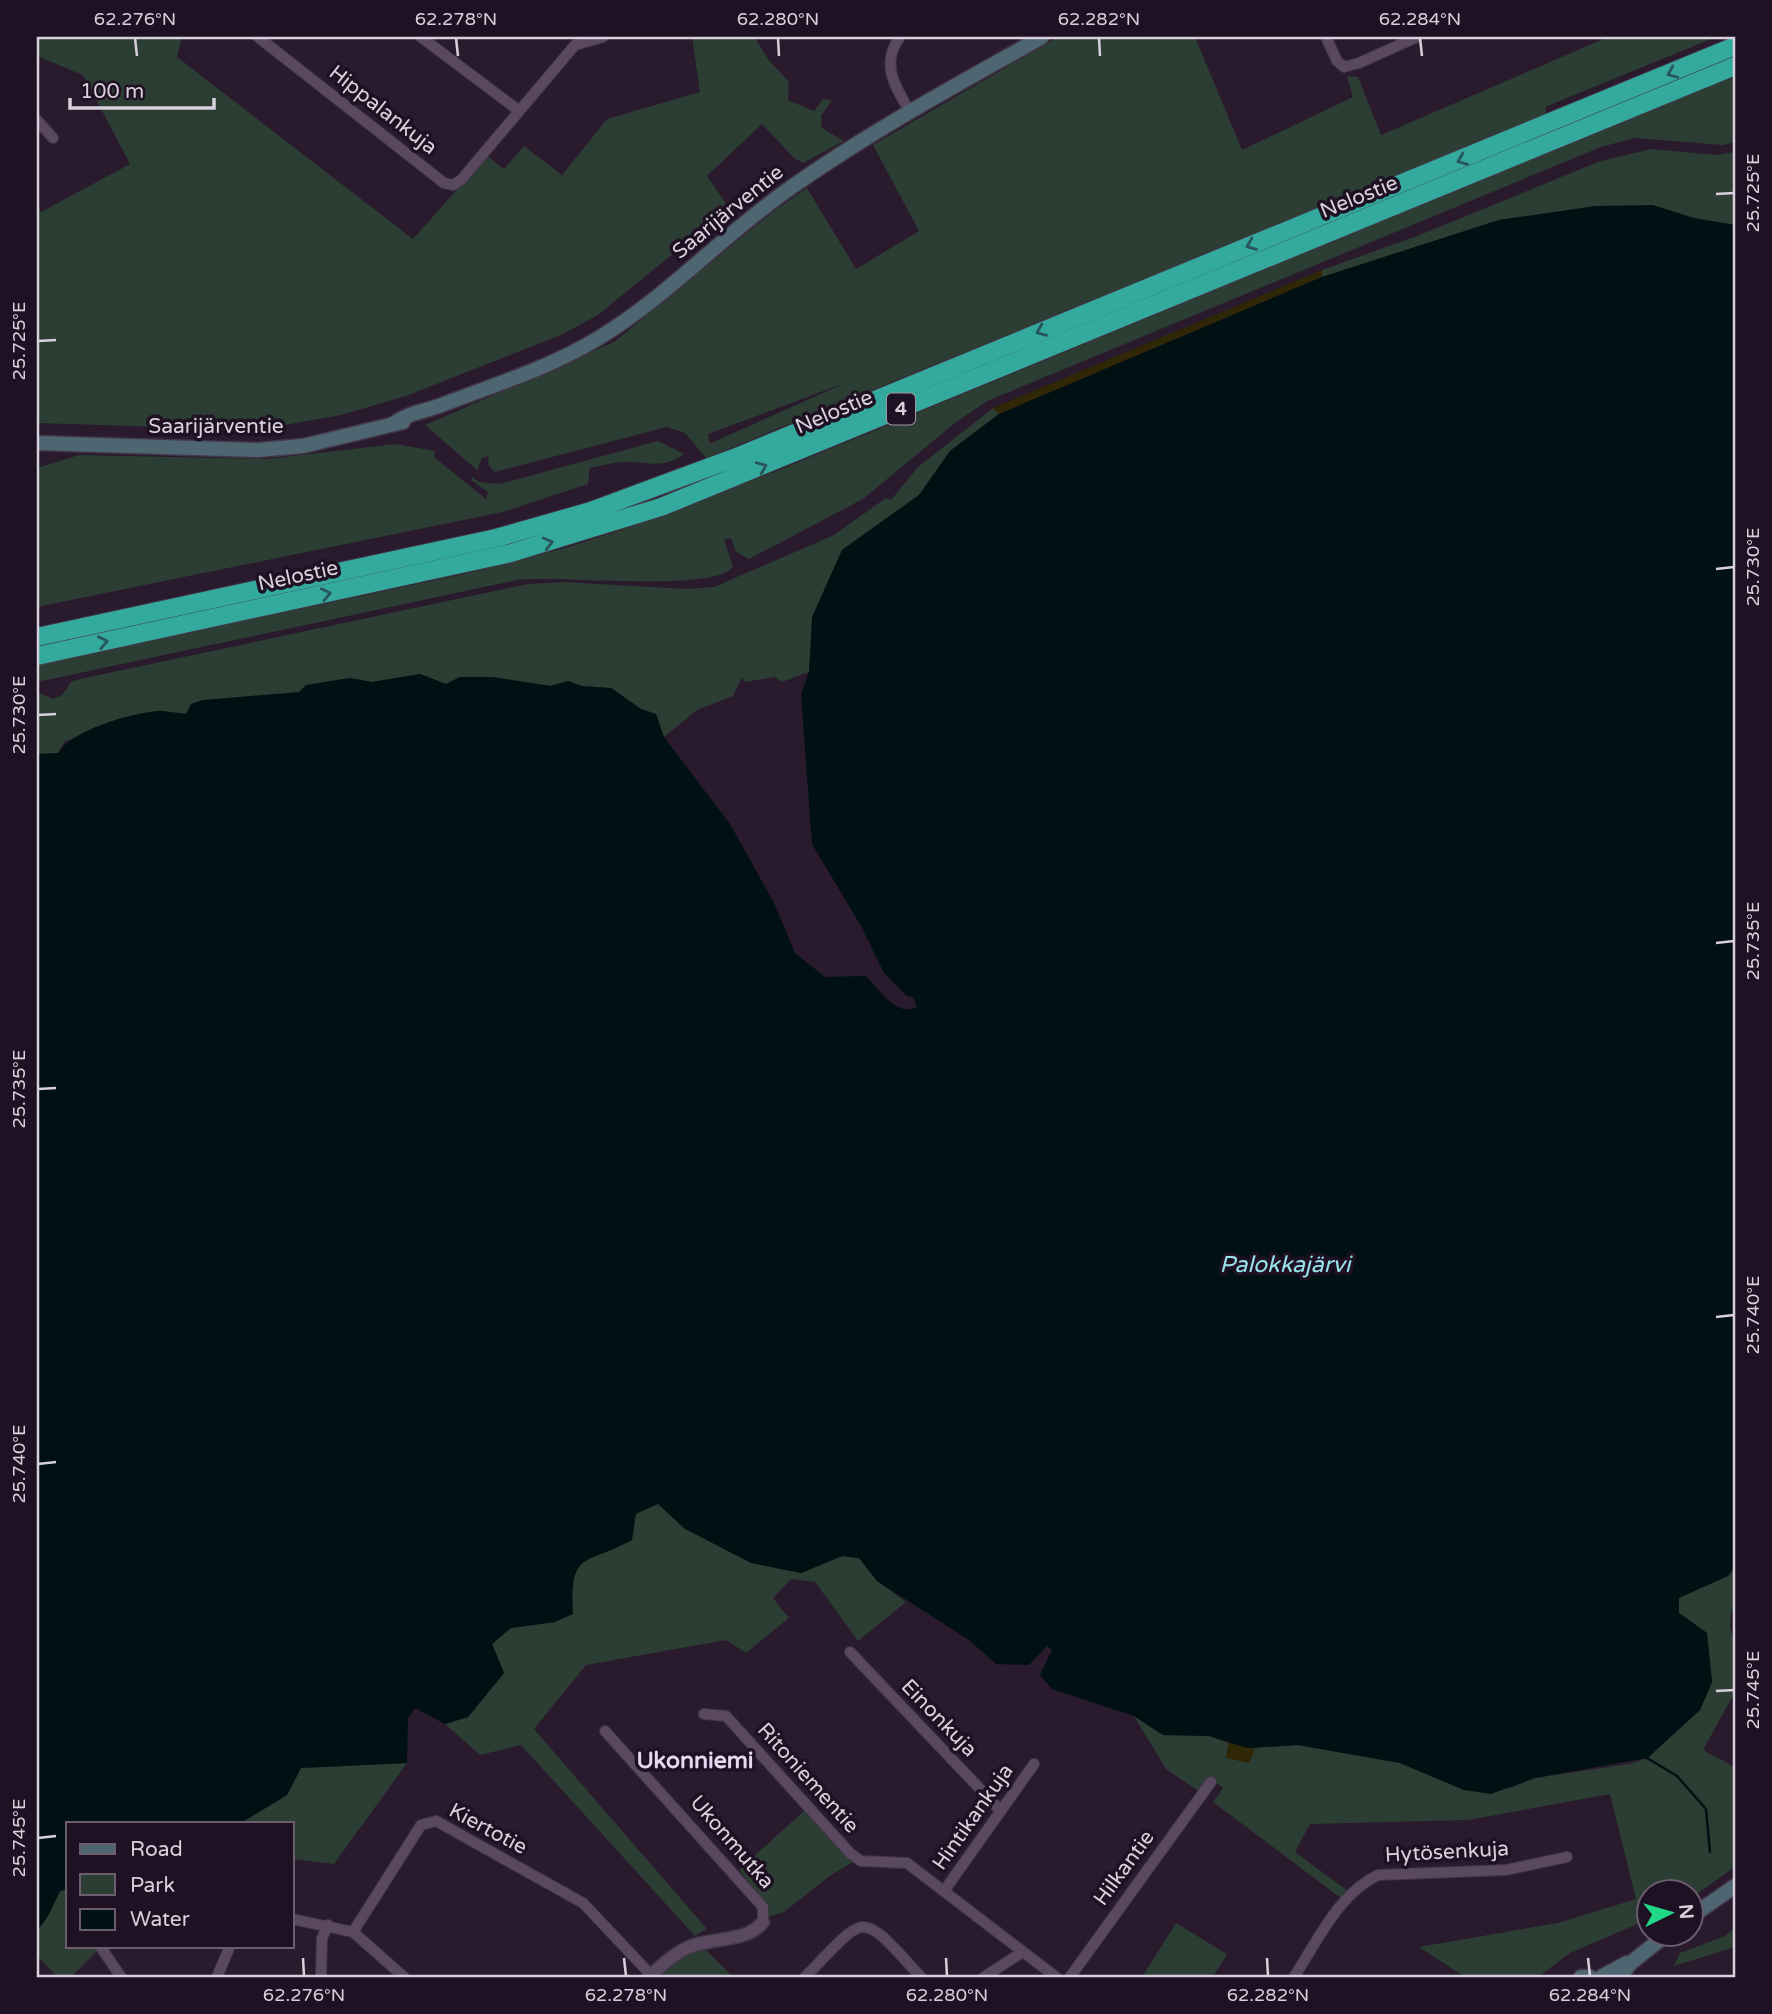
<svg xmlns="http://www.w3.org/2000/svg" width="1772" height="2014" viewBox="0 0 1772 2014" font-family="'Varela Round',sans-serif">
  <rect width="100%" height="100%" fill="#291a2e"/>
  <!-- green -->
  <g fill="#2c3d33" fill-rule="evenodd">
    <polygon points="37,37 182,37 177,57 413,239 487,156 504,169 524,146 562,175 607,119 700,92 692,37 755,37 767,58 789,82 788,100 814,111 823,99 832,100 821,116 822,128 844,141 803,163 794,158 762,124 707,176 729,208 598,315 561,335 406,396 341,415 257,430 37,423 37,206 41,212 130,164 83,75 37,56"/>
    <path d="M1058,37H1195L1242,150L1353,97L1347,76L1358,77L1381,135L1608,37H1716L1545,107L1547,114L706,458L685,433L667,427L495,472L489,466L488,456L482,458L477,470L425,425L614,342L770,214L807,188L856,269L919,231L873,145ZM845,383L711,443H710L708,434Z"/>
    <path d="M1735,75V142L1723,145L1635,138L1601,147L987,401L955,423L863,499L749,559L736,552L731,538L724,539L733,567C711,593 560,575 517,580L37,682V665L464,574L565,548L630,527L789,466Z"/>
    <polygon points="1651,149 1716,155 1735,152 1735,225 1596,206 1499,220 1322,277 1322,270 1417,236 1598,162"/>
    <polygon points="993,408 999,414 950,451 919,495 842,550 813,617 809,672 782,682 775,677 745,682 742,677 733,696 697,710 664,737 656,714 641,709 611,688 582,686 568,681 551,686 492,677 460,677 446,684 420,674 372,682 350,678 306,685 299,692 255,698 186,714 158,711 65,741 58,753 37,754 37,692 53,699 62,695 71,682 80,679 528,584 563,582 687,589 714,587 834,535 886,498 891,500 918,467"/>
    <path d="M658,441L684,454C666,468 651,463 630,462C617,461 602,466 590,468L588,484L503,512L37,607V468L79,455L267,459L395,444L435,451L434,457L486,499L488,492L471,480L472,477L479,482L500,484Z"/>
    <polygon points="648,1490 751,1563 801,1573 843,1556 859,1558 877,1581 906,1602 858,1641 815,1582 791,1579 773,1598 789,1618 746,1653 726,1640 586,1665 534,1729 707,1929 695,1936 521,1745 480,1755 445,1724 468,1717 504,1673 492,1644 511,1628 555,1622 558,1567"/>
    <polygon points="1735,1567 1735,1607 1731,1613 1730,1627 1735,1643 1735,1692 1703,1750 1735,1767 1735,1867 1692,1897 1692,1892 1650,1892 1649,1919 1570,1953 1538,1977 1465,1977 1419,1947 1558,1923 1636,1899 1610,1794 1468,1820 1310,1824 1295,1852 1348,1891 1342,1899 1213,1802 1223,1788 1214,1781 1200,1792 1166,1769 1134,1716 1163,1735 1209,1736 1229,1743 1226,1757 1249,1763 1255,1748 1298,1745 1400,1763 1464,1790 1510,1788 1535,1778 1629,1764 1648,1758 1700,1710 1712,1682 1707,1633 1679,1613 1679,1597 1728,1576"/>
    <polygon points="407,1763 334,1864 292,1859 292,1823 241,1823 287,1795 301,1768"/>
    <polygon points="804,1811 853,1862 831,1875 784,1912 769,1917 768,1906 739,1870"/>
    <polygon points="68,1889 68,1946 102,1946 71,1977 57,1977 37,1955 37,1931 48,1916 60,1891"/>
    <polygon points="1176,1923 1227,1954 1213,1977 1142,1977"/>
    <polygon points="1735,1928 1735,1947 1674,1966 1680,1953 1725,1936"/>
    <polygon points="705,1949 733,1977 656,1977 687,1955"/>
  </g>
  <!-- sand -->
  <g fill="#302706">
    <polygon points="1322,270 1322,277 999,414 993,408"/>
    <polygon points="1229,1743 1255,1748 1249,1763 1226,1758"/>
  </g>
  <!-- water -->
  <path fill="#011113" d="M1653,205L1694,218L1735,225V1567L1728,1576L1679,1598V1613L1707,1633L1712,1682L1700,1710L1647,1758L1535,1778L1491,1794L1464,1790L1400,1763L1298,1745L1247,1748L1209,1736L1163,1735L1134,1716L1052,1689L1040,1675L1052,1650L1047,1646L1029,1665L996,1664L969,1640L877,1581L859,1558L842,1556L801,1573L751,1563L685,1529L658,1504L636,1514L632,1540C585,1566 570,1549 573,1614L555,1622L511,1628L492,1644L504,1673L468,1717L445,1724L415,1708L408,1718L407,1763L301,1768L287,1795L241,1823H68V1889L60,1891L48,1916L37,1931V754L58,753C72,730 131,713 158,711C167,711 177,713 186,714L191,704L203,700L299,692L306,685L350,678L372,682L420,674L446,684L460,677H492L550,686L568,681L582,686L611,688L641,709L656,714L664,737L730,824L774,903L795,953L825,977L866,976C879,989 897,1018 917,1007L913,997L907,996L884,973L861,926L812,844L801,695L809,672L812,617L842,550L919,495L950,451L999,414L1322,277L1499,220L1596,206Z"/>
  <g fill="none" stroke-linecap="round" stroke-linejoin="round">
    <!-- stream -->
    <polyline stroke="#011113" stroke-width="2.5" points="1647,1758 1677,1776 1706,1809 1710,1852"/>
    <defs>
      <g id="minor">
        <polyline points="258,37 444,183 453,185 461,180 575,45 603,37"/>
        <polyline points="421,37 518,110"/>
        <path d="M900,37C880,64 895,86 910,112"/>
        <polyline points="1326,37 1337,61 1344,67 1359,63 1417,37"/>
        <polyline points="37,120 53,138"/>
        <polyline points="850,1652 1001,1811"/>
        <polyline points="704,1714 726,1716 850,1853 861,1861 907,1863 1056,1977"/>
        <polyline points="605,1731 763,1907 763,1922"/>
        <polyline points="944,1891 1034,1764"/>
        <polyline points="292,1919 353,1932"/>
        <polyline points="100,1946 121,1977"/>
        <polyline points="217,1977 230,1946"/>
        <polyline points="321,1977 322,1938 328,1925"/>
        <polyline points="404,1977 353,1932 421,1825 436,1821 583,1903 651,1975"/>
        <path d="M805,1977C869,1912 858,1909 921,1977"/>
        <polyline points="984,1977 1021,1953"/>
        <polyline points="1070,1977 1211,1782"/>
        <path d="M1294,1977C1317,1942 1339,1893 1378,1875L1506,1870L1567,1857"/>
      </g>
      <path id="tertiary" d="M649,1977C659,1968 671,1956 683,1950C707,1936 746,1944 763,1922"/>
      <g id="secondary">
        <path d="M393,424C414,410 425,412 447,403C497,384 551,367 597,339C667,297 722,236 789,189C869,132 957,85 1042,37"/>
        <polyline points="37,443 258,450 303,446 403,422"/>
        <polyline points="1692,1916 1735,1886"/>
        <polyline points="1581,1977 1590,1977"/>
        <polyline points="1601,1977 1627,1963"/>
        <polyline points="1619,1977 1632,1962 1667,1934"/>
      </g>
      <g id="motorway">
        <polyline points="37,637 496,538 591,511 734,458 1735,46"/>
        <polyline points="37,656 511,553 661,507 1735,66"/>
      </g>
    </defs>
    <!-- minor casing -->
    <use href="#minor" stroke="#413646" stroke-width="12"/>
    <!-- tertiary casing -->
    <use href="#tertiary" stroke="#413646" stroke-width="15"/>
    <!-- secondary casing -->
    <use href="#secondary" stroke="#413646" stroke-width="17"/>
    <!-- motorway casing -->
    <use href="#motorway" stroke="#413646" stroke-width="20"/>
    <!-- minor -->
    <use href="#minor" stroke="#59485f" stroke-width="10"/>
    <!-- tertiary -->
    <use href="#tertiary" stroke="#59485f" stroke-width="12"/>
    <!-- secondary -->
    <use href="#secondary" stroke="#4e6572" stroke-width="14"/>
    <!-- motorway -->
    <use href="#motorway" stroke="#34a99d" stroke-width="18"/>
  </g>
  <!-- one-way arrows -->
  <defs><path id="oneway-chevron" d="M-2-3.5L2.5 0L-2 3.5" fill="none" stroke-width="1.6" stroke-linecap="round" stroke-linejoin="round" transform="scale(1.75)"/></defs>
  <g stroke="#28555a">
    <use href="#oneway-chevron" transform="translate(1672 73) rotate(157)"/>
    <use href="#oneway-chevron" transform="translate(1462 160) rotate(158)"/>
    <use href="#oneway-chevron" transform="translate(1251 245) rotate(158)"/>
    <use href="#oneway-chevron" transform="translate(1041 331) rotate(158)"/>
    <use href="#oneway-chevron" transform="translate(762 467) rotate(-23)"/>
    <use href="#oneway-chevron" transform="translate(548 543) rotate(-15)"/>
    <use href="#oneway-chevron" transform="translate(326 594) rotate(-12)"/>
    <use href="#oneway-chevron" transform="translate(103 642) rotate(-12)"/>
  </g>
  <!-- ticks -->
  <path fill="none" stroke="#d9d0dd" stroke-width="2.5" d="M135,38L137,56M456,38L458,56M778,38L779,56M1099,38L1100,56M1420,38L1422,56M1716,194L1734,193M38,341L56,340M1716,569L1734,567M38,715L56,714M1716,943L1734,941M38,1089L56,1088M1716,1317L1734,1315M38,1464L56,1462M1716,1691L1734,1690M38,1838L56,1836M303,1958L304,1976M624,1958L626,1976M946,1958L947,1976M1267,1958L1268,1976M1588,1958L1590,1976"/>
  <g text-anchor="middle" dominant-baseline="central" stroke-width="7" stroke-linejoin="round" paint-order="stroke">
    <!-- shield labels -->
    <rect fill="#1f1124" stroke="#a197a6" stroke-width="2" x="887" y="393.5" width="28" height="31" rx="5"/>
    <g font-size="19" font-weight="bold" fill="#d9d0dd">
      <text x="901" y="409">4</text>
    </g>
    <!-- street labels -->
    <g font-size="21" fill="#d9d0dd" stroke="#1f1124">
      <text transform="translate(383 110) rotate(38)">Hippalankuja</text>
      <text transform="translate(1359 197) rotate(-22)">Nelostie</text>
      <text transform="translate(728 212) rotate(-39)">Saarijärventie</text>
      <text transform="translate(834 412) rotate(-23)">Nelostie</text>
      <text x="216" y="426">Saarijärventie</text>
      <text transform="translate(298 576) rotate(-12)">Nelostie</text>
      <text transform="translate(939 1718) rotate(46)">Einonkuja</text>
      <text transform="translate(808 1778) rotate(48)">Ritoniementie</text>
      <text transform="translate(973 1817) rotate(-55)">Hintikankuja</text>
      <text transform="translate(488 1829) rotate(28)">Kiertotie</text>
      <text transform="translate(732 1842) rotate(49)">Ukonmutka</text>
      <text transform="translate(1447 1852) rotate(-3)">Hytösenkuja</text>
      <text transform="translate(1124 1868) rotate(-54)">Hilkantie</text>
    </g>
    <!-- water labels -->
    <g font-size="23" font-style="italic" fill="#98e3eb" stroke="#1f1124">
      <text x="1285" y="1265">Palokkajärvi</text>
    </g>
    <!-- neighbourhood labels -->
    <g font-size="23" font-weight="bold" fill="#e9d6f1" stroke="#1f1124">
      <text x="695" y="1761">Ukonniemi</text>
    </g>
  </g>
  <!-- border -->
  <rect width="1772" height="2014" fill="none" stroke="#1f1124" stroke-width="77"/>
  <!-- legend -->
  <rect x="66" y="1822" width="228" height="126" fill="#1f1124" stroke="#695d6e" stroke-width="2"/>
  <rect x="80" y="1844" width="35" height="10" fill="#4e6572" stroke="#695d6e" stroke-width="2"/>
  <text x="130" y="1856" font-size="21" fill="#d9d0dd">Road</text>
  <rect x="80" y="1874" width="35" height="21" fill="#2c3d33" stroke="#695d6e" stroke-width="2"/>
  <text x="130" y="1892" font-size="21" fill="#d9d0dd">Park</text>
  <rect x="80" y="1909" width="35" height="21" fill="#011113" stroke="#695d6e" stroke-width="2"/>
  <text x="130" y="1926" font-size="21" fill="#d9d0dd">Water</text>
  <!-- north arrow -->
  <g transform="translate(1670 1913) rotate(85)"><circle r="33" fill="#1f1124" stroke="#695d6e" stroke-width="2"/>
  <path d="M0-5L12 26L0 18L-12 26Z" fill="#21d887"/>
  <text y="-10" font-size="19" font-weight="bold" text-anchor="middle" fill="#d9d0dd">N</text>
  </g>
  <!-- scale -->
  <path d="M70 98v10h144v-10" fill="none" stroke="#d9d0dd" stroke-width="3.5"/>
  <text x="80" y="98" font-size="21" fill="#d9d0dd" stroke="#1f1124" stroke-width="5" paint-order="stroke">100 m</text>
  <rect x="38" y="38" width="1696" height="1938" fill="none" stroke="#d9d0dd" stroke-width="2.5"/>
  <g font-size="18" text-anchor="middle" fill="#d9d0dd">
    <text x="135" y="25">62.276°N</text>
    <text x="456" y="25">62.278°N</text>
    <text x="778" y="25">62.280°N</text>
    <text x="1099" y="25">62.282°N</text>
    <text x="1420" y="25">62.284°N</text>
    <text transform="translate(1753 193) rotate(-90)" y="6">25.725°E</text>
    <text transform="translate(19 341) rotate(-90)" y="6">25.725°E</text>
    <text transform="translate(1753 567) rotate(-90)" y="6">25.730°E</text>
    <text transform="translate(19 715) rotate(-90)" y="6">25.730°E</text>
    <text transform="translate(1753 941) rotate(-90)" y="6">25.735°E</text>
    <text transform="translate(19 1089) rotate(-90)" y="6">25.735°E</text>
    <text transform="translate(1753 1315) rotate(-90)" y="6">25.740°E</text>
    <text transform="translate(19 1464) rotate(-90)" y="6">25.740°E</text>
    <text transform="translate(1753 1690) rotate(-90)" y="6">25.745°E</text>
    <text transform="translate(19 1838) rotate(-90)" y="6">25.745°E</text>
    <text x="304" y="2001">62.276°N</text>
    <text x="626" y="2001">62.278°N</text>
    <text x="947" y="2001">62.280°N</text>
    <text x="1268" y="2001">62.282°N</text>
    <text x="1590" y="2001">62.284°N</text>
  </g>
</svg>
